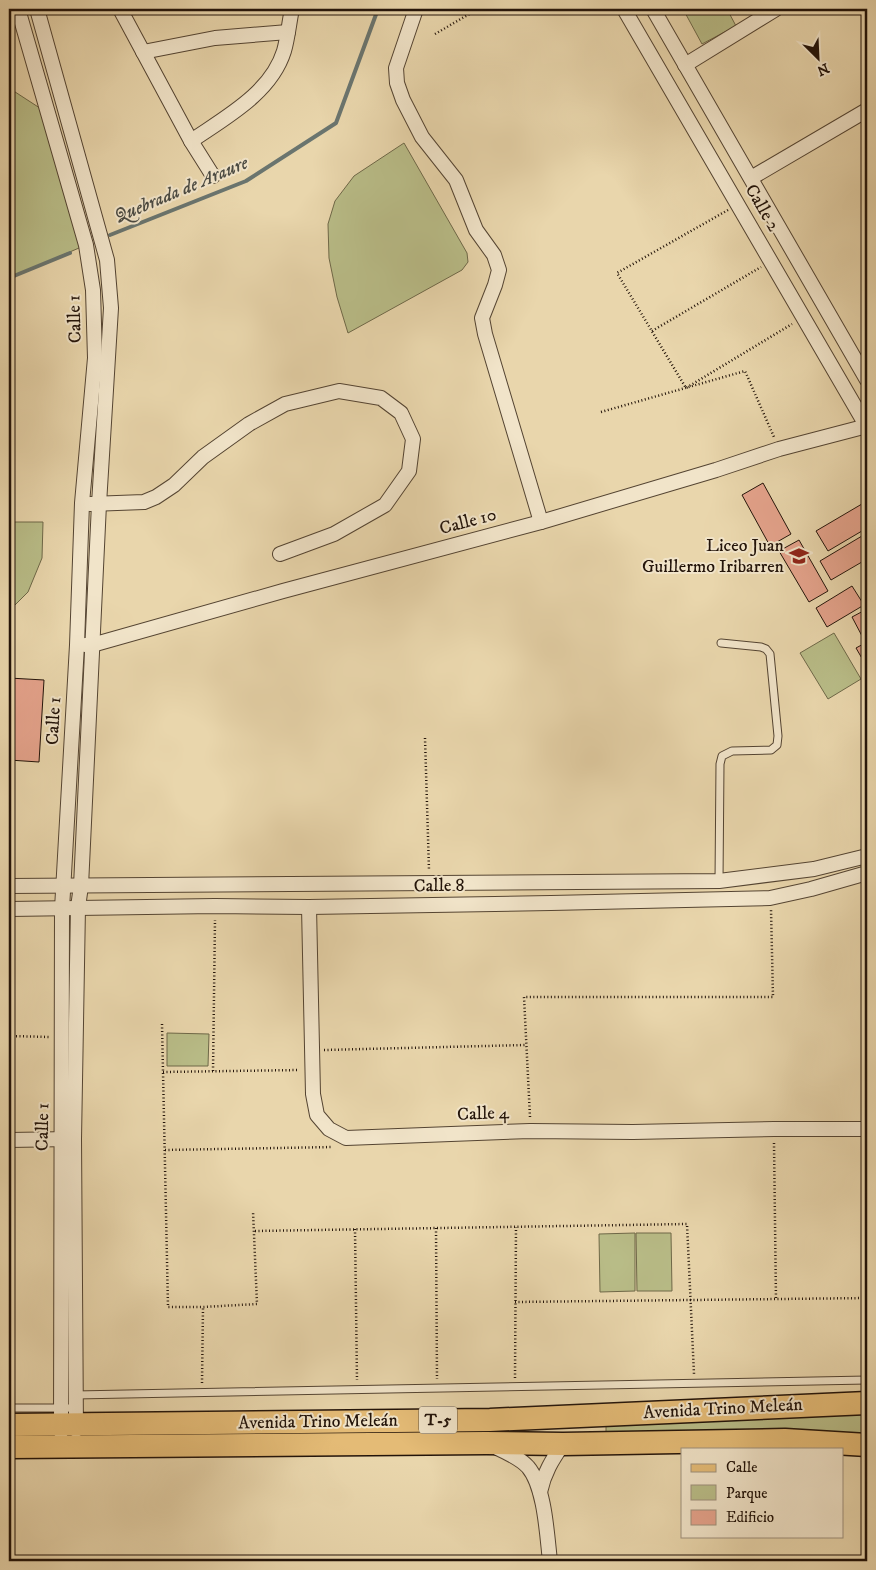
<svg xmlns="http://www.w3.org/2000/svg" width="876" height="1570" viewBox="0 0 876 1570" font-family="'IM FELL DW Pica',serif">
  <rect width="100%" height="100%" fill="#e9d6ac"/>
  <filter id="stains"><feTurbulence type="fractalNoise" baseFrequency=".004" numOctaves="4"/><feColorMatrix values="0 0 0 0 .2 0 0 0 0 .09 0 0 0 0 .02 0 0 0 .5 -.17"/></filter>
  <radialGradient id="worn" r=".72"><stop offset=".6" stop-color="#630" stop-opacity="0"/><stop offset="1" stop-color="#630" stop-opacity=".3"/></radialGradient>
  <!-- green -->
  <g fill="#b9bd88" stroke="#6e6848">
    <polygon points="683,9 727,9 736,26 702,44"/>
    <polygon points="9,88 49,114 86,245 9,278"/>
    <polygon points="404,143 467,253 468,262 462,270 348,333 337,297 329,258 328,224 335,201 354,176"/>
    <polygon points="9,522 43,522 42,558 28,592 9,611"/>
    <polygon points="834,633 861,679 828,699 800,653"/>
    <polygon points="167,1033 209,1034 208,1066 167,1066"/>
    <polygon points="635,1233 635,1291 600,1292 599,1234"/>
    <polygon points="636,1233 671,1233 672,1291 637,1291"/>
    <polygon points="867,1412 867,1438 606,1432 606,1425"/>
  </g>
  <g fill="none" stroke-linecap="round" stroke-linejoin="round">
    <!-- stream -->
    <g stroke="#6a756f" stroke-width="4">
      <polyline points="110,235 246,181 336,123 378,9"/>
      <polyline points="9,278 70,253"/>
    </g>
  </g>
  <!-- building -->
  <g fill="#e5a38c" stroke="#221309">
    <polygon points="763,483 791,534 770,546 742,495"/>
    <polygon points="867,501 867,528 828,551 816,531"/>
    <polygon points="867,533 867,559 831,580 820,561"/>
    <polygon points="799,540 828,591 809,602 779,551"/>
    <polygon points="852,586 864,605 827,627 816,608"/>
    <polygon points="867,609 867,634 862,636 852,617"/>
    <polygon points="867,642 867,667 856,648"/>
    <polygon points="9,678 44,680 39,762 9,760"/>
  </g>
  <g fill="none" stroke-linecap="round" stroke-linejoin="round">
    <defs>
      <g id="service">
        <polyline points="866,733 867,738"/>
        <polyline points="719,881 720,764 722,756 732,751 771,750 777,745 778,736 770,654 766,649 761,647 721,643"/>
        <polyline points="75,1395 867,1380"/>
        <polyline points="9,1408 76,1408"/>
      </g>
      <g id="minor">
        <polyline points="18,9 86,245 93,290 95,358 82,503 77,645 62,909 61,1432"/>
        <polyline points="37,9 107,260 111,308 99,504 81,886 78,907 74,1139 76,1430"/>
        <polyline points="120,9 191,141 213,176"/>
        <polyline points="416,9 396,68 397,83 403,100 422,137 456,180 476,230 494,255 499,270 495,285 482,318 485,334 541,522"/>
        <polyline points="624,9 867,427"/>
        <polyline points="653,9 867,380"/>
        <polyline points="143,52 215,38 288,32"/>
        <polyline points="685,65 776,9"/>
        <path d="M191,141C226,117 271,93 284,51C288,37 289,23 292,9"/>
        <polyline points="751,178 867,110"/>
        <polyline points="90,504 144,502 156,497 174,485 203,457 249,424 285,404 339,391 381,398 401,413 413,439 409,471 385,505 334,534 280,554"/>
        <polyline points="85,645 92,645 283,591 541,522 716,470 779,449 867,426"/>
        <polyline points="9,886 719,881 814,869 867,856"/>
        <polyline points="309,907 313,1094 317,1115 329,1129 346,1138 530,1131 633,1132 774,1129 867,1129"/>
        <polyline points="9,909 215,906 309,907 551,903 770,898 811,889 867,873"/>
        <polyline points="9,1140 71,1139"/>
        <path d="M495,1447C506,1452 520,1458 528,1467C545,1487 547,1536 550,1561"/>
        <path d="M540,1492C544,1473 552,1460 563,1444"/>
      </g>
      <g id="primary">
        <polyline points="9,1425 490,1420 867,1403"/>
        <polyline points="9,1447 486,1443 563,1444 785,1440 867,1445"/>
      </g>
    </defs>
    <!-- service casing -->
    <use href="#service" stroke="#544432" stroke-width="9"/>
    <!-- minor casing -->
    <use href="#minor" stroke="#544432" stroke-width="16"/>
    <!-- primary casing -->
    <use href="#primary" stroke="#221309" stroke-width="25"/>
    <!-- path -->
    <g stroke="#221309" stroke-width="2.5" stroke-dasharray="1 2.5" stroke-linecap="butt">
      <polyline points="435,34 478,9"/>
      <polyline points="728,210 617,273 686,388 792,324"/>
      <polyline points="652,331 761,267"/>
      <polyline points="601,412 745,371 774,437"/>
      <polyline points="425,738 429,870"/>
      <polyline points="162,1024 168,1307 203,1307 257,1304 253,1211"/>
      <polyline points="9,1036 50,1037"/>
      <polyline points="324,1050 525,1045"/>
      <polyline points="213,1071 215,920"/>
      <polyline points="163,1072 299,1070"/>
      <polyline points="530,1117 524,997 773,997 771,909"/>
      <polyline points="774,1143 776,1300"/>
      <polyline points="165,1150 333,1147"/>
      <polyline points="436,1228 437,1379"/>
      <polyline points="355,1229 357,1380"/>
      <polyline points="255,1231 687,1224 694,1374"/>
      <polyline points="515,1302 867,1298"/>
      <polyline points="515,1378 516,1227"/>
      <polyline points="202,1383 203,1307"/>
    </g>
    <!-- service -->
    <use href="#service" stroke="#f1e4c9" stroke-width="7"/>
    <!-- minor -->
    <use href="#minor" stroke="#f1e4c9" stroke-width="14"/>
    <!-- primary -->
    <use href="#primary" stroke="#e4bb76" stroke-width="22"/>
  </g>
  <!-- icons -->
  <defs>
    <symbol id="school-bare" viewBox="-9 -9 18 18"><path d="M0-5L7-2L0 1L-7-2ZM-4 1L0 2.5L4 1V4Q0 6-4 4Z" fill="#8f2418" stroke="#f1e4c9" stroke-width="2.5" paint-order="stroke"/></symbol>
  </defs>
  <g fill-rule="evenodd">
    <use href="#school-bare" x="785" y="542" width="28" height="28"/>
  </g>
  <g text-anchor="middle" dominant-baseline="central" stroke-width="4" stroke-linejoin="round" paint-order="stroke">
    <!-- shield labels -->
    <rect fill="#f1e4c9" stroke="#605243" stroke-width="1" x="419" y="1406.5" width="38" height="27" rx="4"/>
    <g font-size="16" font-weight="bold" fill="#221309">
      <text x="438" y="1420">T-5</text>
    </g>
    <!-- street labels -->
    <g font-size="18" fill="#221309" stroke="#f1e4c9">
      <text transform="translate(762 208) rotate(60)">Calle 2</text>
      <text transform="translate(75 319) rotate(-92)">Calle 1</text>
      <text transform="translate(468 522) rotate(-15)">Calle 10</text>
      <text transform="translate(54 721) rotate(-87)">Calle 1</text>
      <text transform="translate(439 886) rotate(-1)">Calle 8</text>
      <text transform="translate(483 1114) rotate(-2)">Calle 4</text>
      <text transform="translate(43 1127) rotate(-89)">Calle 1</text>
      <text transform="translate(723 1409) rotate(-3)">Avenida Trino Meleán</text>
      <text transform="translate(318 1422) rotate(-1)">Avenida Trino Meleán</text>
    </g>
    <!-- poi labels -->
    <g font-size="18" fill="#221309" stroke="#f1e4c9" text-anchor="end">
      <text x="784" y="546">Liceo Juan<tspan x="784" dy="21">Guillermo Iribarren</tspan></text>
    </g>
    <!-- water labels -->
    <g font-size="19" font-style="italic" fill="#4c4c44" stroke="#f1e4c9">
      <text transform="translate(181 190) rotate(-23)">Quebrada de Araure</text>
    </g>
  </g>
  <!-- margin -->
  <rect width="876" height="1570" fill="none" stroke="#e9d6ac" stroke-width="30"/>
  <rect x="10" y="10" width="856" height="1550" fill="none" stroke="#221309" stroke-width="2.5"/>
  <rect x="15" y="15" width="846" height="1540" fill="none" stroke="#221309"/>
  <!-- legend -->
  <rect x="681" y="1448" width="162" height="90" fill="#f1e4c9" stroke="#9e907c"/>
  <rect x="691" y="1464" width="25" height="8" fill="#e4bb76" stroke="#9e907c"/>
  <text x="726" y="1472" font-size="15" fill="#221309">Calle</text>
  <rect x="691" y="1485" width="25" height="15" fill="#b9bd88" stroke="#9e907c"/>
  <text x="726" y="1498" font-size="15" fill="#221309">Parque</text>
  <rect x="691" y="1510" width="25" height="15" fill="#e5a38c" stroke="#9e907c"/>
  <text x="726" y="1522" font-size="15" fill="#221309">Edificio</text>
  <!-- north arrow -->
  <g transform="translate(818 58) rotate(156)" stroke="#f1e4c9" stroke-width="4" paint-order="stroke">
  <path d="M0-4L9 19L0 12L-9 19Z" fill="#221309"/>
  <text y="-8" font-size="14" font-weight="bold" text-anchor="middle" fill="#221309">N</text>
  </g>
  <rect width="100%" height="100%" filter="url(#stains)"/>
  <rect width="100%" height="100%" fill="url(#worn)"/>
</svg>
